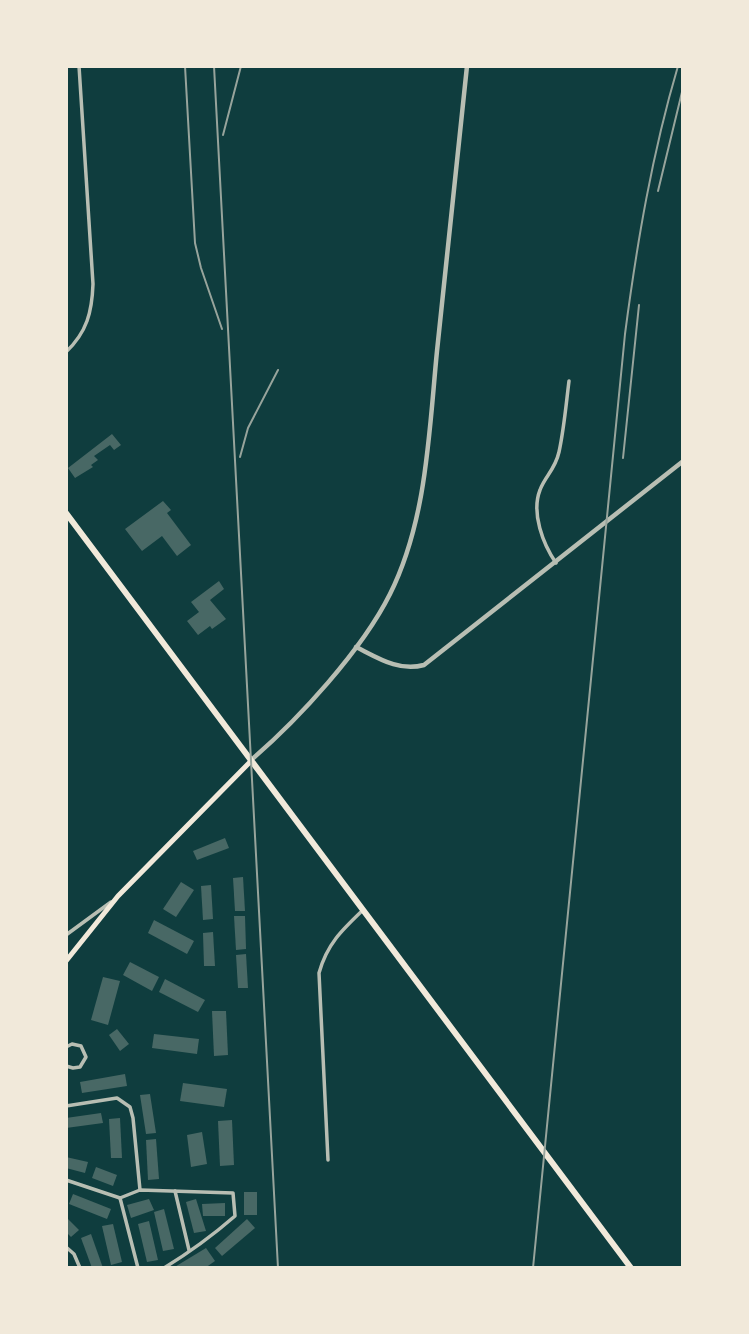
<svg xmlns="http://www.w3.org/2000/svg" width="749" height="1334" viewBox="0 0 749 1334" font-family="'Roboto Condensed',sans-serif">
  <rect width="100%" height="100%" fill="#0f3d3e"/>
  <!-- building -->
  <g fill="#486865">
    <polygon points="112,434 121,445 114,450 110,445 94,456 98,460 91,465 93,467 75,478 68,468"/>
    <polygon points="163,501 171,510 167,513 191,545 177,556 162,536 142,551 125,529"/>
    <polygon points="219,581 224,589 210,600 226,619 212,629 210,626 198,635 187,621 199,612 191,602"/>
    <polygon points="225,838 229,848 197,860 193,851"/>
    <polygon points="243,877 245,911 235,911 233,878"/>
    <polygon points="181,882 194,890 176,917 163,909"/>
    <polygon points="211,885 213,919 203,920 201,886"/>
    <polygon points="234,916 245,916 246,949 236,950"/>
    <polygon points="154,920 194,941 187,954 148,933"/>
    <polygon points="213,932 215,966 204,966 203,933"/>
    <polygon points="246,954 248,988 238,988 236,955"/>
    <polygon points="130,962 159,977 152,991 123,975"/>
    <polygon points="103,977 120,981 108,1025 91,1020"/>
    <polygon points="165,979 205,1000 198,1012 159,992"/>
    <polygon points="212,1011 226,1011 228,1055 214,1056"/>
    <polygon points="117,1029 129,1044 120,1051 109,1035"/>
    <polygon points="154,1034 199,1039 197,1054 152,1048"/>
    <polygon points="125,1074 127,1086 82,1093 80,1082"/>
    <polygon points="183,1083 227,1089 224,1107 180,1101"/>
    <polygon points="150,1094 156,1133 146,1134 140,1095"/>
    <polygon points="101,1113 103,1123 66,1128 66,1118"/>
    <polygon points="120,1118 122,1158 111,1158 109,1119"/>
    <polygon points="232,1120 234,1165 220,1166 218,1121"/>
    <polygon points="202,1132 207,1164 191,1167 187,1135"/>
    <polygon points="156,1139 159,1179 148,1180 146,1140"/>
    <polygon points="66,1157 88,1162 85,1173 66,1168"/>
    <polygon points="96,1167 117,1175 113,1186 92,1178"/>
    <rect x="244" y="1192" width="13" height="23"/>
    <polygon points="73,1194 111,1209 107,1219 69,1204"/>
    <polygon points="149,1199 154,1210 131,1218 127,1205"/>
    <polygon points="196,1199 206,1231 194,1233 186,1202"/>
    <polygon points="225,1203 225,1216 203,1216 202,1204"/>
    <polygon points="164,1209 174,1249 163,1251 154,1212"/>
    <polygon points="66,1217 79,1230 71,1237 66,1232"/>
    <polygon points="247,1219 255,1228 222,1256 215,1248"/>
    <polygon points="149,1221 158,1260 147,1262 138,1224"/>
    <polygon points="113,1224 122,1262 111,1265 102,1226"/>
    <polygon points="91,1234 103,1268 92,1268 81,1238"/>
    <polygon points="206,1248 215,1261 205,1268 173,1268"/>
  </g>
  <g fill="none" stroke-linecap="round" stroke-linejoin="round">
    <!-- minor -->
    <g stroke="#b8beb3" stroke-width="3.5">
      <path d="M66,352C87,332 92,312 93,284L79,66"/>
      <path d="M556,563C543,544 531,513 540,490C545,476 555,470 559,452C564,429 566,405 569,381"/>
      <polyline points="66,935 111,902"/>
      <polyline points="66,1047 72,1044 81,1046 86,1057 80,1067 73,1068 66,1066"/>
      <polyline points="66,1106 117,1098 130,1107 133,1118 140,1190"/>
      <path d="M328,1160L319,973C327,944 342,930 363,910"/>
      <path d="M66,1180L120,1198L140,1190L233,1193L235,1216C212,1236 190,1252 164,1268"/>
      <polyline points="175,1191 189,1250"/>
      <polyline points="120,1198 138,1268"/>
      <polyline points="66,1247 74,1254 80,1268"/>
    </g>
    <!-- tertiary -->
    <g stroke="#b8beb3" stroke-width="4.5">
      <path d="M356,647C378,658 399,672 424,665L682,462"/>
      <path d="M251,760C299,719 362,650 390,594C427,520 429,432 437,351C447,256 457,161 467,66"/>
    </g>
    <!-- secondary -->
    <polyline stroke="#f1e9da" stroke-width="5" points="66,961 118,896 251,761"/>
    <!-- primary -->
    <polyline stroke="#f1e9da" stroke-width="6" points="66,513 631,1268"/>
    <!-- rail -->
    <g stroke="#97a49c" stroke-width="2">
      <polyline points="185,66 195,243 201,268 222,329"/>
      <polyline points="214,66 278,1268"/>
      <polyline points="223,135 241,66"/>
      <polyline points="658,191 682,92"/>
      <polyline points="240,457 248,428 278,370"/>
      <polyline points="623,458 639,305"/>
      <path d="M533,1268L625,334C637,243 652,154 678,66"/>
    </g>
  </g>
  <!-- border -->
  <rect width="749" height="1334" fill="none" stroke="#f1e9da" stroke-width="136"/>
</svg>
